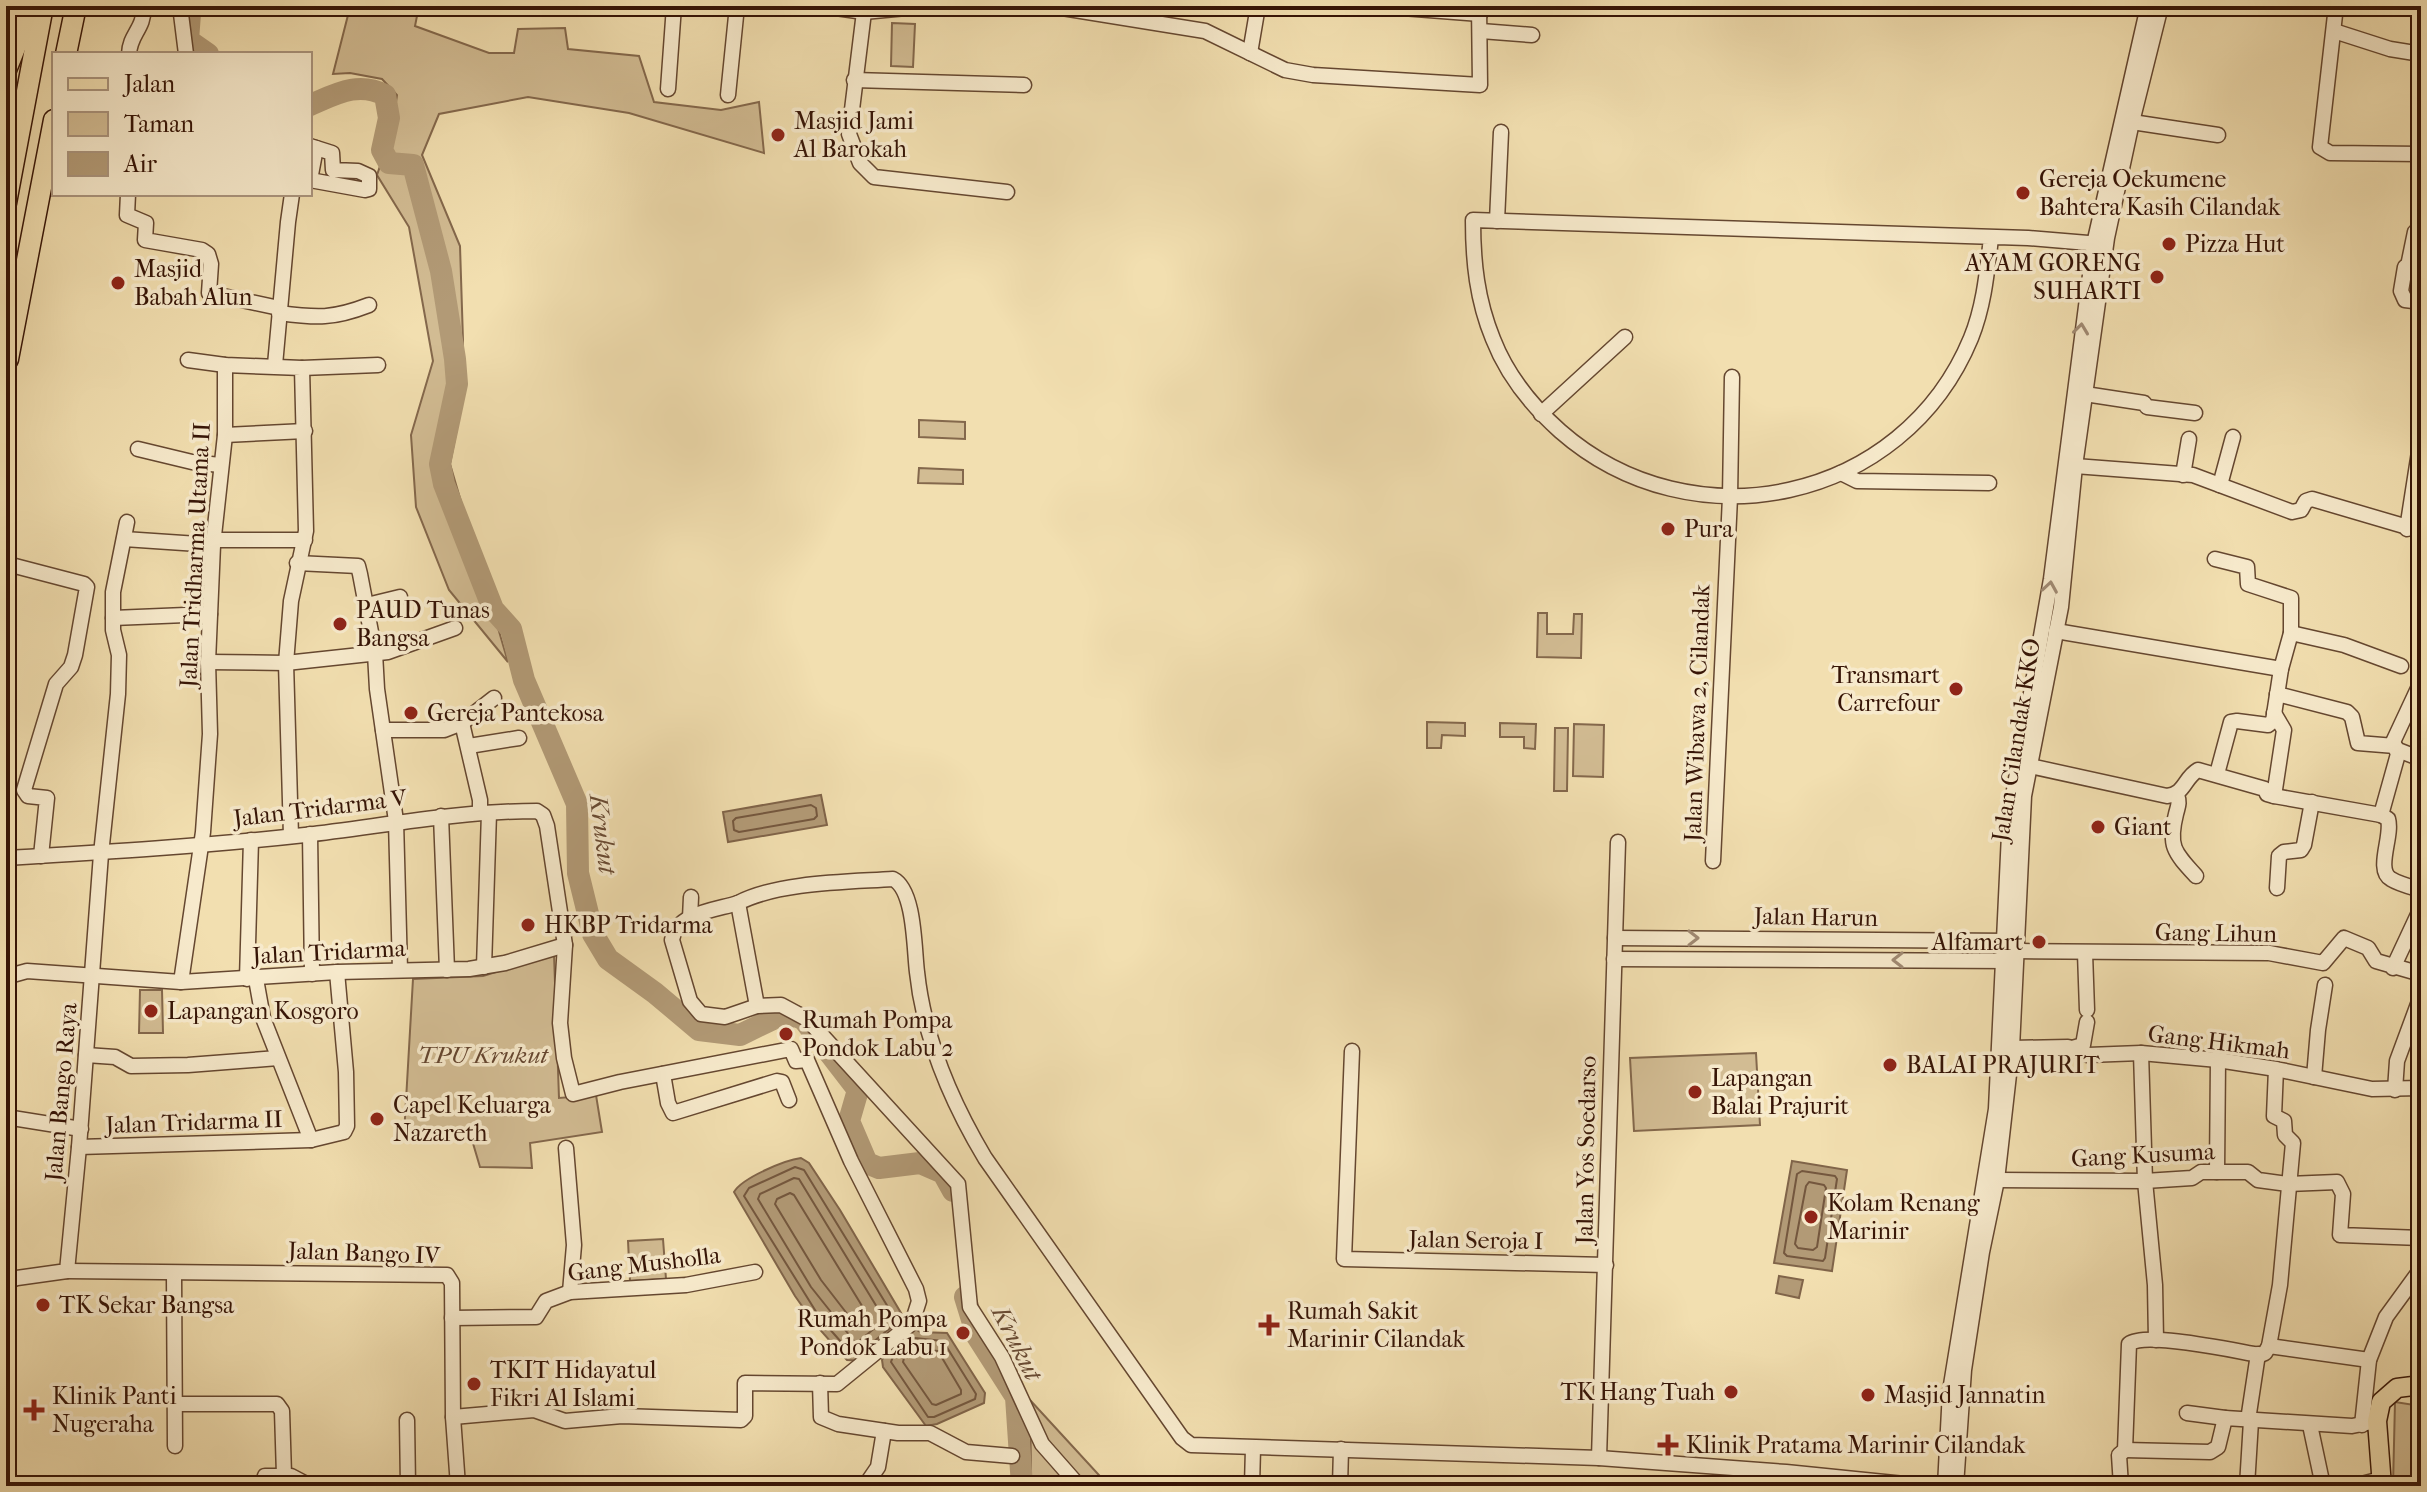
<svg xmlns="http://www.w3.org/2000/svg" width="2427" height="1492" viewBox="0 0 2427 1492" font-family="'IM FELL French Canon',serif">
  <rect width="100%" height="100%" fill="#f2dfb0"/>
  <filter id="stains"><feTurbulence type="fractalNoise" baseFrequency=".0025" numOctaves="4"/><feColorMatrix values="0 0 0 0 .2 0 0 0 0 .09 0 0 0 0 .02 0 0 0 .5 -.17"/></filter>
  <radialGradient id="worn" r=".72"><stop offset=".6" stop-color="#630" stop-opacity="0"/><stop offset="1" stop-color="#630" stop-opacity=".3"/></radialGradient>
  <!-- green -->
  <g fill="#d2bc93" stroke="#84684c" stroke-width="2">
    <polygon points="327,6 419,6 415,26 489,53 514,53 518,29 565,28 568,49 639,56 654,102 721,110 759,102 764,153 629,113 528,97 439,114 422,155 460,246 463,340 460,413 450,464 508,662 449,590 416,507 411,435 433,361 409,227 377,175 392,130 397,95 382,79 350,73 333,74 348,15"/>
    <polygon points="892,23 915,24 913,67 891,66"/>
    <polygon points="919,420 965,422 965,439 919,437"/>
    <polygon points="919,468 963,470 963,484 918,483"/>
    <polygon points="1538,613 1547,613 1547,634 1573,634 1574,614 1582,614 1581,658 1537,657"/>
    <polygon points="1427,722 1465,723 1465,736 1442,735 1441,748 1427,748"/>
    <polygon points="1500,723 1536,724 1535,749 1524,748 1524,737 1500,737"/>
    <polygon points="1574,724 1604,725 1603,777 1573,776"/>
    <polygon points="1555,728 1568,728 1567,791 1554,791"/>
    <polygon points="554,954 559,1098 596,1095 602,1132 530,1143 532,1168 480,1167 472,1140 404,1135 413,979 483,976"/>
    <polygon points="140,990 162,990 163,1033 139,1033"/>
    <polygon points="1756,1053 1760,1125 1634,1131 1630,1058"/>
    <polygon points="663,1239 666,1279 630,1281 628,1241"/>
    <polygon points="1030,1400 1109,1486 1022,1486 1031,1471"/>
    <polygon points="2395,1402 2421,1406 2421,1486 2393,1486"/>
  </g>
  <!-- water -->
  <g fill="#b29a76" stroke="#806449" stroke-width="2">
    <polygon points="821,795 827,825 728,842 723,812"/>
    <path d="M801,1158L809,1163L840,1210L907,1323L920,1332L947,1333L985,1393L984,1403L937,1424L926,1426L883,1367L882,1360L888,1348L864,1361L847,1360L814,1323L795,1296L734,1192C742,1178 785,1160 801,1158Z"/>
    <polygon points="1792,1161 1847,1170 1832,1271 1774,1263"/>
    <polygon points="1779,1276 1803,1280 1799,1298 1776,1293"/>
  </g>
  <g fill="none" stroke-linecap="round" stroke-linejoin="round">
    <!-- shore -->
    <g stroke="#74573e" stroke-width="2">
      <polygon points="811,805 816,808 817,816 814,819 739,832 734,830 733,821 736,818"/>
      <polygon points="795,1167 804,1170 896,1320 895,1324 860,1353 849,1351 820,1318 744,1196 749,1188"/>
      <polygon points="1802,1171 1835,1176 1837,1179 1825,1258 1823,1261 1787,1256 1784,1253 1797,1174"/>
      <polygon points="794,1178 799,1179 883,1317 882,1322 858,1342 854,1341 811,1287 758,1199 760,1194"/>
      <polygon points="1809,1182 1824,1185 1826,1188 1817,1247 1813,1250 1798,1248 1795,1244 1806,1186"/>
      <polygon points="790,1193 794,1195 867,1314 867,1318 860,1325 855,1324 821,1280 775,1204 777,1199"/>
      <path d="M915,1338L943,1341L976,1394L975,1399L934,1417H928L891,1362C894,1352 905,1340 915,1338Z"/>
      <polygon points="916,1349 938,1351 961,1390 961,1394 936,1405 932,1404 903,1362 904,1358"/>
    </g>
    <!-- river -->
    <g stroke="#b29a76" stroke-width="22">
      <polyline points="194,6 190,14 188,40 208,54"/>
      <path d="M310,105C336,94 358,81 385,95L389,118L382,150L389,163L413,165L441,271L455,359L457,384L440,464L444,484L493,609L511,629L524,680L577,804L578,873L593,934L608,959L655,993L699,1030L740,1035L775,1018L796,1016L804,1020L858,1090L849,1121L867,1163L879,1168L920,1163L943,1173L953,1191"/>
      <polyline points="965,1297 977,1336 1016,1397 1022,1486"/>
    </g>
    <defs>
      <g id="minor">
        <polyline points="180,6 186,54"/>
        <polyline points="822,6 864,12 927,6"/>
        <polyline points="1050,6 1205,31 1285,70 1313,75 1480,85 1479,6"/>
        <polyline points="1377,6 1480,14"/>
        <polyline points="2336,6 2320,147 2330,153 2421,154"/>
        <polyline points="864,12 849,134 860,163 874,177 1007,192"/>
        <polyline points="1481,31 1532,35"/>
        <polyline points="2334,31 2390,49 2421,54"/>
        <polyline points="1250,53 1258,6"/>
        <path d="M129,54C130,33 144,30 144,6"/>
        <polyline points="854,80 1024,85"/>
        <polyline points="668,89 674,6"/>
        <polyline points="728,95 737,6"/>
        <polyline points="2132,122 2218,135"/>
        <polyline points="310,146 332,153 333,170 358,171 369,176 369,189 365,190 310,180"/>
        <polyline points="310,180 316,148"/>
        <polyline points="128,194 127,215 146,223 145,240 202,250 208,254 211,264 209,293 279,308"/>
        <polyline points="1497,221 1501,132"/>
        <path d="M1991,238C1987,272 1984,306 1971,338C1903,503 1692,547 1560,431C1532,406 1507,375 1493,339C1477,300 1473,262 1473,220L2028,238L2100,244"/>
        <polyline points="2408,266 2415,232 2421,232"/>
        <polyline points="2405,267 2401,291 2405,300 2421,302"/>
        <path d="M279,313C317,318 333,319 369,305"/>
        <polyline points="188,360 225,365 302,368 306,531 291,601 286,663 291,836"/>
        <polyline points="275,365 288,222 292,194"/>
        <polyline points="302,368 378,365"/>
        <polyline points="2085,394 2144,403 2147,407 2195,413"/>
        <polyline points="1541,414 1625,337"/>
        <polyline points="225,435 305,431"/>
        <polyline points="138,449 192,462 220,465"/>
        <polyline points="2075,466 2193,475 2292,512 2301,510 2306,501 2312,499 2421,531"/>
        <polyline points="1841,473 1857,481 1989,483"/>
        <polyline points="2183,475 2189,439"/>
        <polyline points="2220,485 2233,437"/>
        <polyline points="2407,529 2421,439"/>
        <polyline points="124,539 213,545"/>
        <polyline points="214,540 305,540"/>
        <polyline points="2215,559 2247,567 2248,584 2291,598 2291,633"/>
        <polyline points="297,563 358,566 360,574 375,653 377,689 396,821 400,970"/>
        <polyline points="6,567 15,566 84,584 87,587 75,655 71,667 56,684 24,790 28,796 47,798 41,856"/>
        <polyline points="367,605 400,597"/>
        <polyline points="113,618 210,614"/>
        <polyline points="2056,631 2281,669"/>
        <polyline points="208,662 286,663 388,652 455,628"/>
        <polyline points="2277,694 2347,712 2352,717 2358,743 2395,746"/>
        <polyline points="2274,713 2284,730 2274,796"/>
        <polyline points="462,723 480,800 480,812"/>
        <polyline points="383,730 444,730 462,723 494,698"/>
        <polyline points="469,746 519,738"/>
        <polyline points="2398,750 2421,759"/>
        <path d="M2030,766L2167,796C2185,794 2184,778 2198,770L2265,789L2267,794L2274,796L2381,815L2388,819C2393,836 2375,870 2391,879C2399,884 2411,887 2421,890"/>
        <polyline points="2217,774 2231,722 2237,721 2268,725 2273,721 2281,669 2291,633 2344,645 2401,666"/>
        <path d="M2177,795C2180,803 2178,806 2176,814C2168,846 2174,852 2196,876"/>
        <polyline points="2381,815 2398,754 2393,742 2421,682"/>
        <polyline points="441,816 447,970"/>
        <polyline points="310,834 312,974"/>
        <path d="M6,858C106,852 206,846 305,835C383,826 458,811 537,811L543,815L547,826L565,945L560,1023L564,1058L573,1094L620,1082L791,1049L796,1061L807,1060L851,1161L916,1289L919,1301L912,1323L837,1384L745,1383V1416L741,1420L622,1416L565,1421L534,1410L453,1417"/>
        <polyline points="1713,861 1730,497 1732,377"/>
        <polyline points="2277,888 2279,856 2284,852 2301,850 2304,845 2312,802"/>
        <path d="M738,903C716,910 676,913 672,940L690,1001L701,1014L725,1017L757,1006L781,1005L807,1019L958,1184L970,1307L1002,1357L1042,1444L1079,1486"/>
        <polyline points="690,918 691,897"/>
        <polyline points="1615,938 2012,941"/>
        <polyline points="2016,951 2269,953 2323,963 2344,938 2368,948 2376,961 2421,974"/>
        <polyline points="2085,953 2087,1010"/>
        <polyline points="1614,959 2014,961"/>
        <polyline points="484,967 489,813"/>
        <polyline points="2393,968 2421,908"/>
        <polyline points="247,979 251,840"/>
        <polyline points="256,979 263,1018 311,1140"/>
        <polyline points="6,981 9,976 27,971 181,982 337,972 469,969 505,963 565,945"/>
        <polyline points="181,982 203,832 210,734 208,662 213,545 225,435 225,365"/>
        <path d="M757,1006L738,903C778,882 848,882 893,879C915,890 914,949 917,972C924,1039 951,1101 985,1158L1182,1438L1191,1445L1599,1458L1786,1472L1924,1486"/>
        <polyline points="2012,1048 2068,1047 2088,1055 2141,1053 2218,1060 2276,1069 2372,1089 2421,1088"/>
        <polyline points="2072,1048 2083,1045 2087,1022"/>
        <polyline points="1352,1051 1344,1259 1606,1265"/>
        <polyline points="2141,1053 2145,1181 2155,1285 2156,1340"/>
        <polyline points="86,1055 115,1057 131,1066 188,1065 278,1058"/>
        <polyline points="663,1074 668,1103 673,1113 777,1081 782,1082 789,1100"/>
        <polyline points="2314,1077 2318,1030 2325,985"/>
        <polyline points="2395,1090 2397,1061 2421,996"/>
        <polyline points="6,1117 81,1129"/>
        <polyline points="79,1147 311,1140 344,1132 347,1126 346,1072 337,972"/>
        <polyline points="566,1148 574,1245 570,1292"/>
        <polyline points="2217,1172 2218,1060"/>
        <polyline points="1997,1180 2145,1181 2192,1178 2201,1172 2248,1172 2258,1180 2288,1184 2337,1182 2343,1194 2340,1235 2421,1238"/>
        <polyline points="67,1271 447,1275 452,1283 453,1417 458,1486"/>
        <polyline points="174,1274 175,1446"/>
        <polyline points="6,1282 17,1278 67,1271 79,1147 101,854 118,694 119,655 113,630 113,592 127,522"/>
        <polyline points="452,1318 536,1317 546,1301 570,1292 686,1285 755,1272"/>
        <polyline points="2269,1346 2369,1360"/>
        <polyline points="820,1383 821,1417 838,1424 898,1433 930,1433 966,1452 1012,1456"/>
        <polyline points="176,1404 277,1404 282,1411 284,1475"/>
        <polyline points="2187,1413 2225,1418"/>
        <polyline points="407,1420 408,1486"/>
        <polyline points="2248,1420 2258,1354"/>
        <polyline points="2310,1425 2323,1486"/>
        <polyline points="2362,1425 2369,1360 2386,1317 2421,1269"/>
        <polyline points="2125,1450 2210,1452 2218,1447 2225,1418 2352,1426 2377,1421"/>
        <polyline points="1599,1458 1618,842"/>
        <polyline points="262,1486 265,1476 291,1476 310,1486"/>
        <polyline points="865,1486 878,1467 884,1431"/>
        <polyline points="1252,1486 1253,1448"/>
        <polyline points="1340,1486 1341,1449"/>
        <polyline points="1945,1486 1950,1391 1996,1109 2010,813 2051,579 2094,244 2148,6"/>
        <polyline points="1956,1486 1964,1370 1982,1252 1997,1180 2012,1048 2024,796 2061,607 2075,466 2107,238 2132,122 2161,6"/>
        <path d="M2121,1486L2119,1455L2125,1450L2129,1344C2146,1331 2235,1351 2260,1355L2265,1353L2269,1346L2280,1285L2293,1143L2285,1135L2284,1121L2274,1116L2276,1069"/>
        <polyline points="2247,1486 2251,1421"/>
        <polyline points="2354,1486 2381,1479"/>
      </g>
      <polyline id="major" points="2382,1486 2377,1421 2381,1402 2397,1388 2421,1385"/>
      <g id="highway">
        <polyline points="66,54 76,6"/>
        <polyline points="6,70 19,38 26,6"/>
        <polyline points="6,203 43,6"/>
        <polyline points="8,359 54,120"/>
      </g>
    </defs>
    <!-- minor casing -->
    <use href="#minor" stroke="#654730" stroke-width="17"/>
    <!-- major casing -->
    <use href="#major" stroke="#361406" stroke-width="21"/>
    <!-- highway casing -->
    <use href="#highway" stroke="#361406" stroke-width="23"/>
    <!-- minor -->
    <use href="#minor" stroke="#f7eacc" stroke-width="14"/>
    <!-- major -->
    <use href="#major" stroke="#f2dfb0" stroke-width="18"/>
    <!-- highway -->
    <use href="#highway" stroke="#f2dfb0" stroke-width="20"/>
  </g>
  <!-- one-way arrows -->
  <defs><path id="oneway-chevron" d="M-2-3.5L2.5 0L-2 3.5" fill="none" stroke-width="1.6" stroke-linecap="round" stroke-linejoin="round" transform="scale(2)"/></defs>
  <g stroke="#a08a73">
    <use href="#oneway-chevron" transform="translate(2081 329) rotate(-83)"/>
    <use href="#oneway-chevron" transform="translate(2050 587) rotate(-81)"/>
    <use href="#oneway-chevron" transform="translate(1693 938)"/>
    <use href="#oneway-chevron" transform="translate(1898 960) rotate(-180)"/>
  </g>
  <!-- markers -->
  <g fill="#8f2418" stroke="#f7eacc" stroke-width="3">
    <circle cx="778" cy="135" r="8"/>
    <circle cx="2023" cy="193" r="8"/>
    <circle cx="2169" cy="244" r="8"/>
    <circle cx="2157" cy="277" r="8"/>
    <circle cx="118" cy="283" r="8"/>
    <circle cx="1668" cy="529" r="8"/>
    <circle cx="340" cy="624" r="8"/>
    <circle cx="1956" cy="689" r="8"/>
    <circle cx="411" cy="713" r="8"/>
    <circle cx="2098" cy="827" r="8"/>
    <circle cx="528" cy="925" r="8"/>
    <circle cx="2039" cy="942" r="8"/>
    <circle cx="151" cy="1011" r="8"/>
    <circle cx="786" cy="1034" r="8"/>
    <circle cx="1890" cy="1065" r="8"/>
    <circle cx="1695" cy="1092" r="8"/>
    <circle cx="377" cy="1119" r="8"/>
    <circle cx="1811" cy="1217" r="8"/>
    <circle cx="43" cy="1305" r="8"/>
    <path d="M1265 1313h8v8h8v8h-8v8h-8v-8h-8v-8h8z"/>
    <circle cx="963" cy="1333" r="8"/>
    <circle cx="474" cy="1384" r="8"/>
    <circle cx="1731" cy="1392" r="8"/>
    <circle cx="1868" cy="1395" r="8"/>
    <path d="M30 1398h8v8h8v8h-8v8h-8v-8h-8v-8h8z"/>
    <path d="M1664 1433h8v8h8v8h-8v8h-8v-8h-8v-8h8z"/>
  </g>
  <g text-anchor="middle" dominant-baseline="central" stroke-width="7" stroke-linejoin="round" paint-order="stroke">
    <!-- poi labels -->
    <g font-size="24" fill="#361406" stroke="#f7eacc" text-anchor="start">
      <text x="794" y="121">Masjid Jami<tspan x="794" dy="28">Al Barokah</tspan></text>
      <text x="2039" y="179">Gereja Oekumene<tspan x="2039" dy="28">Bahtera Kasih Cilandak</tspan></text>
      <text x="2185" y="244">Pizza Hut</text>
      <text x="2141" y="263" text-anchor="end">AYAM GORENG<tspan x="2141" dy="28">SUHARTI</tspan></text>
      <text x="134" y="269">Masjid<tspan x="134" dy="28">Babah Alun</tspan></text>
      <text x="1684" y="529">Pura</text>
      <text x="356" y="610">PAUD Tunas<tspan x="356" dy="28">Bangsa</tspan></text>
      <text x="1940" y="675" text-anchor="end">Transmart<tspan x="1940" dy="28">Carrefour</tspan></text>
      <text x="427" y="713">Gereja Pantekosa</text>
      <text x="2114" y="827">Giant</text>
      <text x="544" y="925">HKBP Tridarma</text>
      <text x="2023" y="942" text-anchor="end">Alfamart</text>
      <text x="167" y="1011">Lapangan Kosgoro</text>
      <text x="802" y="1020">Rumah Pompa<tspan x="802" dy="28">Pondok Labu 2</tspan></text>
      <text x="1906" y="1065">BALAI PRAJURIT</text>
      <text x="1711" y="1078">Lapangan<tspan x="1711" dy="28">Balai Prajurit</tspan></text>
      <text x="393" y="1105">Capel Keluarga<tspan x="393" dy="28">Nazareth</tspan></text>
      <text x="1827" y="1203">Kolam Renang<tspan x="1827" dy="28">Marinir</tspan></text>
      <text x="59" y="1305">TK Sekar Bangsa</text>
      <text x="1287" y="1311">Rumah Sakit<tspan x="1287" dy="28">Marinir Cilandak</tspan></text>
      <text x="947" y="1319" text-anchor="end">Rumah Pompa<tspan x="947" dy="28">Pondok Labu 1</tspan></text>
      <text x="490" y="1370">TKIT Hidayatul<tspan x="490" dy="28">Fikri Al Islami</tspan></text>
      <text x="1715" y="1392" text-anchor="end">TK Hang Tuah</text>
      <text x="1884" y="1395">Masjid Jannatin</text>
      <text x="52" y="1396">Klinik Panti<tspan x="52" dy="28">Nugeraha</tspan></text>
      <text x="1686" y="1445">Klinik Pratama Marinir Cilandak</text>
    </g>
    <!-- street labels -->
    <g font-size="24" fill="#361406" stroke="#f7eacc">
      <text transform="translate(195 555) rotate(-87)">Jalan Tridharma Utama II</text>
      <text transform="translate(1697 713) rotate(-88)">Jalan Wibawa 2, Cilandak</text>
      <text transform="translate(2016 740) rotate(-81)">Jalan Cilandak KKO</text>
      <text transform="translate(320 808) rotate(-7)">Jalan Tridarma V</text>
      <text transform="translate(1816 917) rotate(1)">Jalan Harun</text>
      <text transform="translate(2216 933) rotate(1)">Gang Lihun</text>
      <text transform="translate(329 952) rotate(-3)">Jalan Tridarma</text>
      <text transform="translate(2219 1042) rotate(7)">Gang Hikmah</text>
      <text transform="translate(61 1092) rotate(-85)">Jalan Bango Raya</text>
      <text transform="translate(194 1122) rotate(-2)">Jalan Tridarma II</text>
      <text transform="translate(1586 1150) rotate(-89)">Jalan Yos Soedarso</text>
      <text transform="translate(2143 1155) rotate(-3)">Gang Kusuma</text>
      <text transform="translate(1476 1240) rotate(1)">Jalan Seroja I</text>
      <text transform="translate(364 1253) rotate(2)">Jalan Bango IV</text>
      <text transform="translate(644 1264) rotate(-7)">Gang Musholla</text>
    </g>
    <!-- park labels -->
    <g font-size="24" font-style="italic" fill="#654630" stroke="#f7eacc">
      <text x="483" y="1055">TPU Krukut</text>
    </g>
    <!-- water labels -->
    <g font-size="26" font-style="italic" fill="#684a33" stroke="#f7eacc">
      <text transform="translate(603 834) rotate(83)">Krukut</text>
      <text transform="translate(1017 1343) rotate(63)">Krukut</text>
    </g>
  </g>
  <!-- margin -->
  <rect width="2427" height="1492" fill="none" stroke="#f2dfb0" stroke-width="32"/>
  <rect x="8" y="8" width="2411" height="1476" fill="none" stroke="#361406" stroke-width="4"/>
  <rect x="16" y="16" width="2395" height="1460" fill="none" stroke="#361406" stroke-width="2"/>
  <!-- legend -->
  <rect x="52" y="52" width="260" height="144" fill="#f7eacc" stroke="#aa947d" stroke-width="2"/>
  <rect x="68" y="78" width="40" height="12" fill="#f2dfb0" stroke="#aa947d" stroke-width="2"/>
  <text x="124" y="92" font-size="24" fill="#361406">Jalan</text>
  <rect x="68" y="112" width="40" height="24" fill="#d2bc93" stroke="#aa947d" stroke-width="2"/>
  <text x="124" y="132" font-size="24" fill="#361406">Taman</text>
  <rect x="68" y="152" width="40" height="24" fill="#b29a76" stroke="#aa947d" stroke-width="2"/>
  <text x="124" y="172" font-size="24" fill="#361406">Air</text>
  <rect width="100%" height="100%" filter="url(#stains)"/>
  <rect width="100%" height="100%" fill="url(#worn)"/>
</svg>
